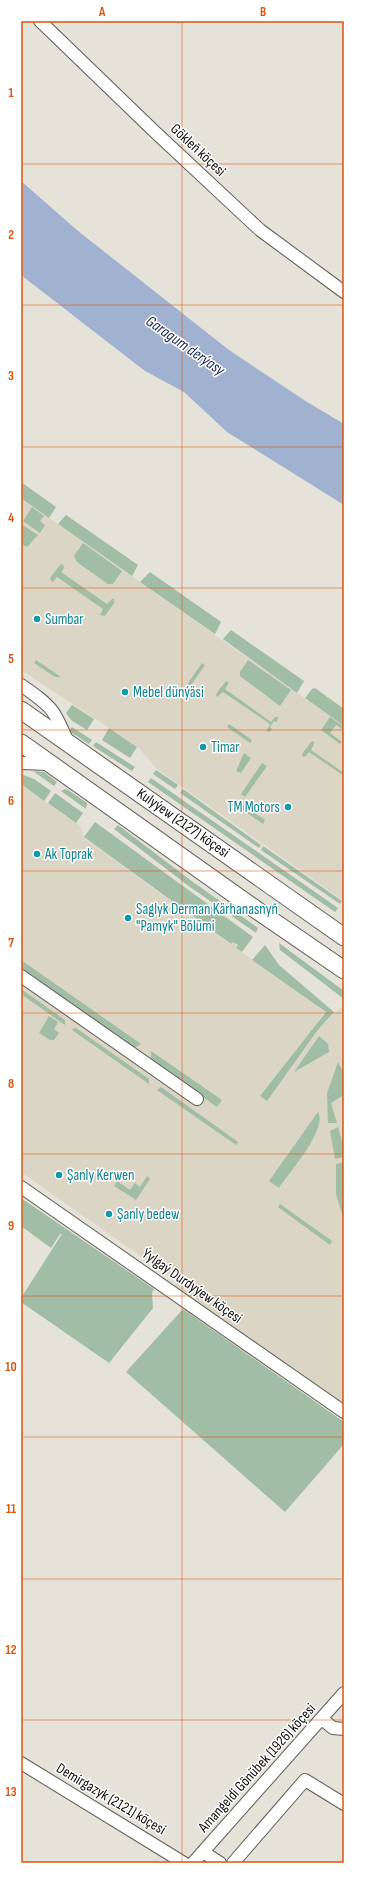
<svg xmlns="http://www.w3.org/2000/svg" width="365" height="1884" viewBox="0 0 365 1884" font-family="'Sofia Sans Condensed',sans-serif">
  <rect width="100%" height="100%" fill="#e5e2d9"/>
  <!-- built -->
  <g fill="#dbd5c5">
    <polygon points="21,498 344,726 344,901 157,769 138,747 21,670"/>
    <polygon points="21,785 80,826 84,838 231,945 233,942 237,946 236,948 325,1012 314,1027 317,1031 334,1013 344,1006 344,1407 174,1288 176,1281 21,1172"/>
  </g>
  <!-- green -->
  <g fill="#a1bda5">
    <polygon points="21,482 56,507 49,518 21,498"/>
    <polygon points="32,507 44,516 40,521 45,525 40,533 23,521"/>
    <polygon points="66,515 138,565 132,576 58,524"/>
    <polygon points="21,524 38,535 27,547 21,544"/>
    <polygon points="83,543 122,571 113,584 108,584 77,562 74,556"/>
    <polygon points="63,564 64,568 61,572 107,604 112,599 114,599 114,603 105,616 100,615 103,609 57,577 53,582 51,581 50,578 60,565"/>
    <polygon points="150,572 221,622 215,634 140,582"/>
    <polygon points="231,630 304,681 297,693 223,639"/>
    <polygon points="36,660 61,677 55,677 34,663"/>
    <polygon points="248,660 291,690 280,706 240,676 240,672"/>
    <polygon points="202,663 205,665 183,697 180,695"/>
    <polygon points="228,681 228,684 225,689 271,722 275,717 278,717 277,722 274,721 270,727 272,729 270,732 266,731 270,724 223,692 217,697 216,694 225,682"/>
    <polygon points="315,688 344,709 344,726 305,698 312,689"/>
    <polygon points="72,705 94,719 87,730 71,720 66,713"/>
    <polygon points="330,717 344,727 344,730 336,725 330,733 342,742 340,744 321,730"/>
    <polygon points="229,724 252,740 250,743 227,727"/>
    <polygon points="72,727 92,740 89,744 69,731"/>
    <polygon points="109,728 137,747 130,758 102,740"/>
    <polygon points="314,741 314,744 311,750 344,773 344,776 309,752 306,756 303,757 302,754 311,742"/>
    <polygon points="96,742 135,767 132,771 93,746"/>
    <polygon points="244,753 251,758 241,773 236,771"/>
    <polygon points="262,763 267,766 245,797 241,794"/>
    <polygon points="156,770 178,785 175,789 153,774"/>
    <polygon points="33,771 44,772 57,782 54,786"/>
    <polygon points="21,774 34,779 51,791 44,801 21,784"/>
    <polygon points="151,778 338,908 335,912 148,782"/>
    <polygon points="65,789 68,790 87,803 86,809 61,791"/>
    <polygon points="183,789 261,845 259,848 180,793"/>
    <polygon points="55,793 83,813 76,823 48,803"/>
    <polygon points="240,803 265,820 263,824 240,808"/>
    <polygon points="95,822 253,937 242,952 236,948 238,945 233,942 231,944 84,837"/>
    <polygon points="118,825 193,882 258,928 256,933 190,887 114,829"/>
    <polygon points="263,846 342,901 340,904 261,850"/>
    <polygon points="279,943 344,991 344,999 280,950"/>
    <polygon points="265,945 279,965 334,1012 317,1031 267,1101 260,1096 326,1012 252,960"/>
    <polygon points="21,960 141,1044 133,1049 21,971"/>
    <polygon points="21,989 65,1020 65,1025 21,994"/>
    <polygon points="49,1016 58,1022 54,1029 59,1033 54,1040 50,1040 39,1033"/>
    <polygon points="74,1028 76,1028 149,1079 149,1084 72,1030"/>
    <polygon points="319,1036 328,1044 329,1052 294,1072"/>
    <polygon points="151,1051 222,1100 217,1107 151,1061"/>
    <polygon points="338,1062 344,1073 344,1095 331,1103 337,1123 328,1123 327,1093"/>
    <polygon points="161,1087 238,1142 236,1145 157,1090"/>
    <path d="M318,1112C328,1129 289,1173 279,1188L269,1181Z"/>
    <polygon points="338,1127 344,1148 344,1157 335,1159 330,1131"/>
    <polygon points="344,1162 344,1196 342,1196 344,1217 343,1217 336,1194 336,1164"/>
    <polygon points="147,1176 150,1179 136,1200 114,1186 117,1181 130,1190 135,1183 140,1187"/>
    <polygon points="21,1198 154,1289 152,1293 153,1308 109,1363 21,1302 21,1298 62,1234 60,1234 51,1248 21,1226"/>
    <polygon points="280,1204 332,1241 330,1245 278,1207"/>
    <polygon points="183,1309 344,1422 344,1444 285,1512 126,1372"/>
  </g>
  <!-- water -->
  <polygon fill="#a1b1d0" points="21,181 78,231 229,350 307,402 344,424 344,505 227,432 184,392 145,371 21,275"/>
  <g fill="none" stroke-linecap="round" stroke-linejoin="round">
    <defs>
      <g id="minor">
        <polyline points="40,21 155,132 260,230 344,292"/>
        <path d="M21,685C51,706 54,708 68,743"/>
        <polyline points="21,763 50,764"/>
        <polyline points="21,976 197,1099"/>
        <polyline points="21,1187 344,1412"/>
        <polyline points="322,1719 333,1728 344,1729"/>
        <polyline points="21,1763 184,1863"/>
        <polyline points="203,1852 220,1863"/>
        <polyline points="193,1863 344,1693"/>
        <polyline points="233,1863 305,1780 344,1804"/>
      </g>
      <g id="highway">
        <polyline points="21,710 344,937"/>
        <polyline points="21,743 258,911 344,970"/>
      </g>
    </defs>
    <!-- minor casing -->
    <use href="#minor" stroke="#5f5c54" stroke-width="14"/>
    <!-- highway casing -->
    <use href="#highway" stroke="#5f5c54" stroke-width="19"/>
    <!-- minor -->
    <use href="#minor" stroke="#fff" stroke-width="12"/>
    <!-- highway -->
    <use href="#highway" stroke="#fff" stroke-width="17"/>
  </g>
  <!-- grid -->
  <path fill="none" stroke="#dd550c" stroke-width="1" stroke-opacity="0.55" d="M182,21V1863M21,164H344M21,305H344M21,447H344M21,588H344M21,730H344M21,871H344M21,1013H344M21,1154H344M21,1296H344M21,1437H344M21,1579H344M21,1720H344"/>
  <!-- markers -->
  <g fill="#0f9aa8" stroke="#fff" stroke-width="1.5">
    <circle cx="37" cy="619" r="4"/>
    <circle cx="125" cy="692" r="4"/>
    <circle cx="203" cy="747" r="4"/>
    <circle cx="288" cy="807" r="4"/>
    <circle cx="37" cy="854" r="4"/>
    <circle cx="128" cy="918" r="4"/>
    <circle cx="59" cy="1175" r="4"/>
    <circle cx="109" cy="1214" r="4"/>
  </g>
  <g text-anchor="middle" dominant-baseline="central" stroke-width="3" stroke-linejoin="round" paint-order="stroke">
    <!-- street labels -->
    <g font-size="15" fill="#100f0c" stroke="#fff">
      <text transform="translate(198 150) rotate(43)">Gökleň köçesi</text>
      <text transform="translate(183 823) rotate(35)">Kulyýew (2127) köçesi</text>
      <text transform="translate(192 1286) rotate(35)">Ýylgaý Durdyýew köçesi</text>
      <text transform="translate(257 1768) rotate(-48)">Amangeldi Gönübek (1926) köçesi</text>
      <text transform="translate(111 1799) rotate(31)">Demirgazyk (2121) köçesi</text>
    </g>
    <!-- culture labels -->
    <g font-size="15" fill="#0d838f" stroke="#fff" text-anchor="start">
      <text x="45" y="619">Sumbar</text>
      <text x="133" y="692">Mebel dünýäsi</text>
      <text x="211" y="747">Timar</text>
      <text x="280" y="807" text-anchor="end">TM Motors</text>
      <text x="45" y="854">Ak Toprak</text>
      <text x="136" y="909">Saglyk Derman Kärhanasnyň<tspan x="136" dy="17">"Pamyk" Bölümi</tspan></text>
      <text x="67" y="1175">Şanly Kerwen</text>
      <text x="117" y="1214">Şanly bedew</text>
    </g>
    <!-- water labels -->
    <g font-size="16" font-style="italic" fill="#172952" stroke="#fff">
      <text transform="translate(185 346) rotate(35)">Garagum derýasy</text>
    </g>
  </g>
  <!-- border -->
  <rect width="365" height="1884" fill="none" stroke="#ffffff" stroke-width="44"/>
  <rect x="22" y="22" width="321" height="1840" fill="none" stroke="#dd550c" stroke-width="1.5"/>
  <g font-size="13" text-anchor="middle" font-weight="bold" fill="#dd550c">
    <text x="102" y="16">A</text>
    <text x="263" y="16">B</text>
    <text x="11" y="97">1</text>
    <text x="11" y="239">2</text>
    <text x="11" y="380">3</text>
    <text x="11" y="522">4</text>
    <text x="11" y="663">5</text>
    <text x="11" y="805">6</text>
    <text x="11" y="947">7</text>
    <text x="11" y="1088">8</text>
    <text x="11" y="1230">9</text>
    <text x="11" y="1371">10</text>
    <text x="11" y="1513">11</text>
    <text x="11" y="1654">12</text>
    <text x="11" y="1796">13</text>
  </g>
</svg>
